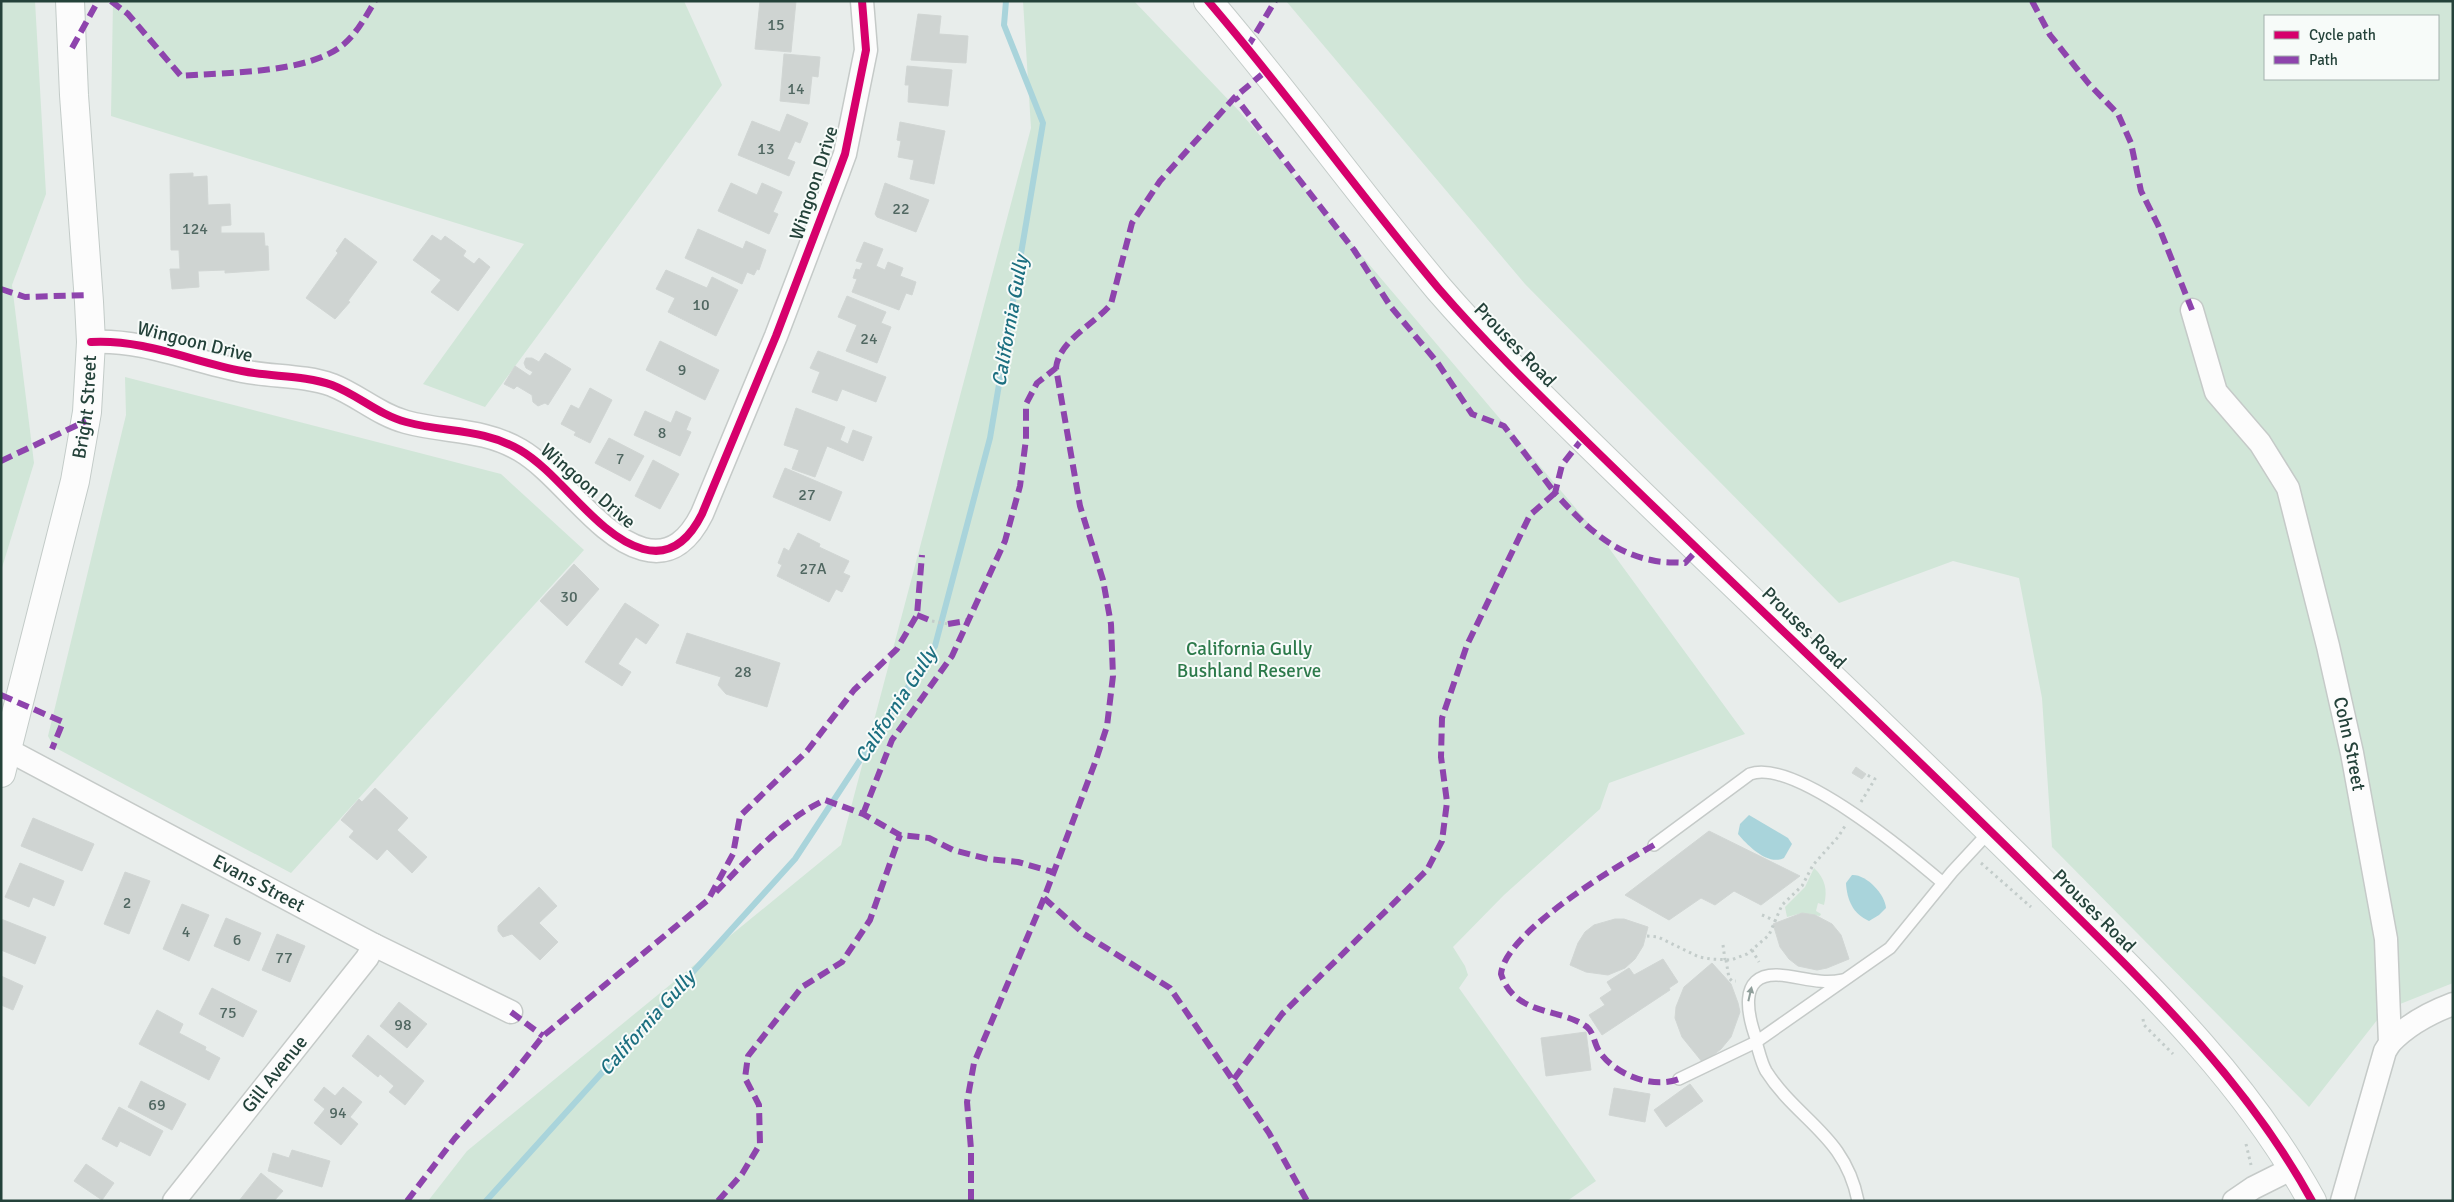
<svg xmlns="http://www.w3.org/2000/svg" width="2454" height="1202" viewBox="0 0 2454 1202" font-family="Signika,sans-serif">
  <rect width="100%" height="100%" fill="#e8edeb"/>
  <!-- green -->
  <g fill="#d1e6d8" fill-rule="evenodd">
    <polygon points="1,1 35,1 46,194 12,285 34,463 1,571"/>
    <polygon points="113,1 684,1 722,85 485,407 423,384 524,244 111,116"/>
    <polygon points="1023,1 1134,1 1240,112 1606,544 1745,734 1609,783 1600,809 1504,895 1453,947 1465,966 1468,975 1459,988 1596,1181 1567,1201 428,1201 467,1151 841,845 1031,128"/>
    <path d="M1286,1H2453V983L2385,1010L2309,1107L2052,847L2042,698L2019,578L1953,561L1839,603L1525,284ZM2265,16H2438V79H2265Z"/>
    <polygon points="125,377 501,474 584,550 291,873 54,747 48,736 126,415"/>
    <path d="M1814,868C1825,878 1828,890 1824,905L1818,903L1816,911L1821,914L1820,916L1802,913L1787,917L1785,907L1805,887Z"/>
  </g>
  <!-- water -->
  <g fill="#a9d4db">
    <path d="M1749,815L1788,838L1792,844L1784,858C1768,866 1748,846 1738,834L1740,824Z"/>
    <path d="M1852,875C1866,874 1885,894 1886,908L1879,915L1869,921C1853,914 1847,900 1846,883Z"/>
  </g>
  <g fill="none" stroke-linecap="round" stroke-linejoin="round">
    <!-- stream -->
    <polyline stroke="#a9d4db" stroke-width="6" points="486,1201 795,859 935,646 990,438 1043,123 1004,25 1006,1"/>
  </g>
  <!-- building -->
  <g fill="#cfd4d2" stroke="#d1d6d4">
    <polygon points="760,1 796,1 791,52 755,49"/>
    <polygon points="918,14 941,16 939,34 968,36 966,63 911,60"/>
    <polygon points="784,54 820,57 818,77 812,76 809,104 780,101"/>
    <polygon points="907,66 952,70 948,106 908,102 909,85 905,85"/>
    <polygon points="787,114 808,123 800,143 795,141 787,159 795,162 789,176 738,155 752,121 780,132"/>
    <polygon points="900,122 945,131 934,184 910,179 914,160 898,157 901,141 897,140"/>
    <polygon points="193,173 193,177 207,176 208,205 230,204 231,225 221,226 221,233 264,233 265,246 268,246 269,270 225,273 225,270 198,271 199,287 172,289 170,269 180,269 179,250 171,250 170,174"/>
    <polygon points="731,183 757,195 762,183 782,192 773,212 778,214 769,234 718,211"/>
    <polygon points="885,183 929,200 916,232 877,217 875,214"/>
    <polygon points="698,229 743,249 746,241 766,250 759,270 757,269 754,275 747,272 742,284 685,258"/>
    <polygon points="432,235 441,241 445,236 466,251 463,256 474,264 479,258 490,267 458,311 431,292 441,280 413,260"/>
    <polygon points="345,238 377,262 348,301 350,302 335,319 306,298 338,253 336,251"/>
    <polygon points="864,242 883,249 876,266 885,270 888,262 903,268 900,276 916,282 912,295 906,293 899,310 852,292 857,279 853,278 856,269 860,270 863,263 856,261"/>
    <polygon points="666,270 707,288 712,277 738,290 716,336 668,312 675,298 656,289"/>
    <polygon points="847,296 886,312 881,323 891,327 877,363 846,351 857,325 838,317"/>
    <polygon points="660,341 719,370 705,400 646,370"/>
    <polygon points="818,351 886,377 876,402 842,389 837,401 812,392 820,372 810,368"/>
    <polygon points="545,353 571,369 548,405 545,403 538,406 533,402 532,395 517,386 514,389 504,384 515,366 530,376 533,372 526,368 524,363 526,358 532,358 539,362"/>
    <polygon points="590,388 612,400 590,443 574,435 576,432 561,424 571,405 579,409"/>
    <polygon points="796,408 845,427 840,440 848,444 853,430 872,437 863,461 827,446 815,477 792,469 799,450 784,445"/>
    <polygon points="645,411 671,423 676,411 691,418 686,430 691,432 680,456 634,435"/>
    <polygon points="609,438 644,456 630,481 595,463"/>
    <polygon points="653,460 679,474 660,509 635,496"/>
    <polygon points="785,468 842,492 830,521 773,497"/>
    <polygon points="798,533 820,544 819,547 849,561 843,573 850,576 842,592 836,589 829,602 777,576 782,565 778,563 784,548 789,551"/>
    <polygon points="574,564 599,589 567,626 540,601"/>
    <polygon points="625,603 659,625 646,644 636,637 618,664 631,672 622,686 585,662"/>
    <polygon points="687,633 780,663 767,707 726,694 718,685 721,677 676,663"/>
    <polygon points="1856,767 1866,774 1862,779 1852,773"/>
    <polygon points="375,788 408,818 397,830 427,857 412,873 387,849 377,860 349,837 354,831 341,820 359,799 362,802"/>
    <polygon points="33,818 94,844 82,871 21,846"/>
    <polygon points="1709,831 1800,876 1761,905 1734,891 1715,905 1701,898 1669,920 1625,895"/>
    <polygon points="20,863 64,881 54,906 33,897 29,907 5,897"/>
    <polygon points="125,872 150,881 129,934 104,924"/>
    <polygon points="539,887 557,906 539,923 558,942 540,960 512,934 503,937 498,931 498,926"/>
    <polygon points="182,904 209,915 189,961 163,949"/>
    <polygon points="1802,913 1815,915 1832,924 1841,935 1849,959 1827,968 1817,970 1798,966 1789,959 1780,947 1773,924"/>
    <polygon points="226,918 261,933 249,961 214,946"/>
    <polygon points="1,919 46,937 35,964 1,950"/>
    <polygon points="1615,919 1624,919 1648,927 1643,946 1635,959 1625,968 1608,975 1586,972 1570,965 1578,943 1585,932 1594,925"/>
    <polygon points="277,934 305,946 290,982 262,970"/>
    <polygon points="1663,959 1678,982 1669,988 1670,990 1602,1035 1589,1015 1605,1005 1600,998 1612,990 1607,982 1629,968 1634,975"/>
    <polygon points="1712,963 1731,984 1738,1003 1740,1012 1731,1037 1721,1049 1703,1063 1682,1037 1675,1018 1676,1007 1684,987"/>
    <polygon points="1,976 23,986 13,1010 1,1005"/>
    <polygon points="212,988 257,1011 243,1037 199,1014"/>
    <polygon points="399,1002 427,1024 407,1048 380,1026"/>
    <polygon points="157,1010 183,1024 179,1033 206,1047 205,1050 220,1058 209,1080 139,1044"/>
    <polygon points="1586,1032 1591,1070 1546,1076 1541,1038"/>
    <polygon points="368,1035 424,1081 405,1105 389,1092 394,1086 380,1074 378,1077 352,1056"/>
    <polygon points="141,1081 186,1104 172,1130 128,1107"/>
    <polygon points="1690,1084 1703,1101 1666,1127 1654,1110"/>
    <polygon points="324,1087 335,1096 343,1087 362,1102 350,1117 358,1124 341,1145 314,1123 325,1109 314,1100"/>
    <polygon points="1614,1088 1650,1094 1645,1122 1609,1115"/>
    <polygon points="119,1107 163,1131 150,1156 120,1141 117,1147 102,1139"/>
    <polygon points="292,1150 330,1161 322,1187 268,1171 273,1153 289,1158"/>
    <polygon points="86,1164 114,1183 102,1200 74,1181"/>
    <polygon points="261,1173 283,1191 274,1201 239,1201"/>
  </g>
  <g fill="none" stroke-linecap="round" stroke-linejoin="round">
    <defs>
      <g id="lane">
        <path d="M1654,845L1750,774C1795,758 1909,854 1943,883"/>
        <path d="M1757,1041C1748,1017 1737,974 1777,975C1799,976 1819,985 1842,980"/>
        <path d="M1756,1042C1759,1051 1761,1062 1766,1071C1798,1121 1845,1135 1858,1201"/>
        <polyline points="1679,1079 1756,1042 1890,948 1952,872 1990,831"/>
      </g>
      <g id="street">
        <path id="s1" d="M2192,310L2216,392L2260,443L2288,488L2328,646L2352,753L2386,939L2390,1043L2385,1051L2342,1201"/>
        <path d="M91,342C143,339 191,361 242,371C271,377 304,375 332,385C358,395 379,415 406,422C446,433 482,428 520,450C561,474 597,536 643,549C672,557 690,538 702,514L776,336L838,173L845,154L866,50L862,1"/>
        <path id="s2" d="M8,750L374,945L511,1012"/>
        <path d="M2390,1043C2408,1024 2429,1013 2453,1004"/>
        <path id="s3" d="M174,1201L367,958L374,945"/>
        <polyline points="2234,1201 2253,1188 2293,1168"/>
      </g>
      <g id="secondary">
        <path d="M1208,1C1288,94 1360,195 1439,289C1484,341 1533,389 1582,437C1729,581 1879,721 2025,865C2131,971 2239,1068 2312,1201"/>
        <path id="s4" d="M1,773L75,481L87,412L91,342L89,302L74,95L70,1"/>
      </g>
    </defs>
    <!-- lane casing -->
    <use href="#lane" stroke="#c5cac8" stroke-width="14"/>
    <!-- street casing -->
    <use href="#street" stroke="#c5cac8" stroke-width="25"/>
    <!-- secondary casing -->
    <use href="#secondary" stroke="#c3cbc8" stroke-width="30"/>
    <!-- path -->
    <g stroke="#c3ccca" stroke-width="3" stroke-dasharray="2.5 4" stroke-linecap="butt">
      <polyline points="932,621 948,624"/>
      <polyline points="1861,802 1875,779 1867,775 1864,776"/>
      <polyline points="1981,863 2031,907"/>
      <polyline points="1762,915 1776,921"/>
      <polyline points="1647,936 1658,937 1699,957 1711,959 1731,960 1747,954 1769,935 1782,905 1802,886 1813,865 1838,837 1845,826"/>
      <polyline points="1723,945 1725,960"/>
      <polyline points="1752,950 1759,962"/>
      <polyline points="1726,960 1729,978 1732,981 1736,981"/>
      <polyline points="2143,1019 2144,1025 2173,1054"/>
      <polyline points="2246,1144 2251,1165"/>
    </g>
    <!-- lane -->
    <use href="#lane" stroke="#fcfcfc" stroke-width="11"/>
    <!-- street -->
    <use href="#street" stroke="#fcfcfc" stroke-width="22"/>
    <!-- secondary -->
    <use href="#secondary" stroke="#fcfcfc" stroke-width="28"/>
    <!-- quiet -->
    <g stroke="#8e44ad" stroke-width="6" stroke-dasharray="12 6" stroke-linecap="butt">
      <path d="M111,1L128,14L181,76C226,72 309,74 344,44C357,33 366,16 375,1"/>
      <polyline points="2032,1 2050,35 2089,84 2118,114 2131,143 2141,191 2158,225 2192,310"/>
      <polyline points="72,48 98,1"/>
      <polyline points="1247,48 1275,1"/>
      <polyline points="1,289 25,297 89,295"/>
      <path d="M1583,438L1562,465L1555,493C1582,523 1610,552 1651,560C1662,563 1674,562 1685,563L1698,549"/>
      <polyline points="1,461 86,421"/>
      <polyline points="917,615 932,621"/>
      <polyline points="948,624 966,621"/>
      <polyline points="1,695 63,722 52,749"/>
      <polyline points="863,814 892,740 952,656 1005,541 1020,486 1026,439 1026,404 1037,383 1056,368"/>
      <path d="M1654,845C1617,866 1505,932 1501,974C1515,1017 1560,1007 1587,1027C1594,1033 1594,1043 1599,1051C1615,1075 1652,1089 1679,1079"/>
      <path d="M716,892C748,859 782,820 825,800L863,814L900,835L929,838L953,850L988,859L1018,862L1053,872"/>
      <polyline points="1044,898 1084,934 1170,988 1269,1133 1307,1201"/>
      <polyline points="511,1012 543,1036"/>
      <polyline points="1234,1079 1282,1014 1427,870 1442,841 1447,802 1441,757 1442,718 1467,645 1530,515 1555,493 1504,426 1472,414 1437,362 1391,307 1354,250 1235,97"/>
      <polyline points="407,1201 455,1138 512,1075 543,1036 708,900 733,854 740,816 807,751 854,690 897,649 917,615 922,555"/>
      <polyline points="718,1201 742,1174 760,1144 759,1105 745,1078 748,1056 802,987 842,962 870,920 900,835"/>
      <path d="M971,1201V1149L967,1102L974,1063L1044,898L1096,760L1107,726L1113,676L1111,624L1103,580L1080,506L1056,368C1059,340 1095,324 1111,304L1132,223L1160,181L1235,97L1266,71"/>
    </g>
    <defs>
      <g id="cycleway">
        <path d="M1208,1C1288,94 1360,195 1439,289C1484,341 1533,389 1582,437C1729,581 1879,721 2025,865C2131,971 2239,1068 2312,1201"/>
        <path d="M91,342C143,339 191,361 242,371C271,377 304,375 332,385C358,395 379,415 406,422C446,433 482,428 520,450C561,474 597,536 643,549C672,557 690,538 702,514L776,336L838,173L845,154L866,50L862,1"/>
      </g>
    </defs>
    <!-- cycleway casing -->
    <use href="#cycleway" stroke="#f7fbf9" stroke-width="11"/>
    <!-- cycleway -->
    <use href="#cycleway" stroke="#d6006c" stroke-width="8"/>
  </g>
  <!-- one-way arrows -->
  <defs><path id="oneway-solid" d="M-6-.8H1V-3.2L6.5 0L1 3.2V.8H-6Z" transform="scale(1.25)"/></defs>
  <use fill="#909f9b" href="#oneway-solid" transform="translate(1750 994) rotate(-77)"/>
  <g text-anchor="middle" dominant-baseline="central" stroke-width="4" stroke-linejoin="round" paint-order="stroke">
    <!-- number labels -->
    <g font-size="16" fill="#506761">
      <text x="776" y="25">15</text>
      <text x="796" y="89">14</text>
      <text x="766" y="149">13</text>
      <text x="901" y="209">22</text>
      <text x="195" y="229">124</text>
      <text x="701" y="305">10</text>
      <text x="869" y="339">24</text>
      <text x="682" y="370">9</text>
      <text x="662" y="433">8</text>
      <text x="620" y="459">7</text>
      <text x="807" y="495">27</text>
      <text x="813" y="569">27A</text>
      <text x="569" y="597">30</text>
      <text x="743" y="672">28</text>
      <text x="127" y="903">2</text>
      <text x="186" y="932">4</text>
      <text x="237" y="940">6</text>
      <text x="284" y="958">77</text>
      <text x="228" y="1013">75</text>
      <text x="403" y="1025">98</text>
      <text x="157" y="1105">69</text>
      <text x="338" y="1113">94</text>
    </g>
    <!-- street labels -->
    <g font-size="19" fill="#24423a" stroke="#f7fbf9">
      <text transform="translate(814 183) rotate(-72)">Wingoon Drive</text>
      <text transform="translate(195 342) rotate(14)">Wingoon Drive</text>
      <text transform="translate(1515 345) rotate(46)">Prouses Road</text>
      <text stroke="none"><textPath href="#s4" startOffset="376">Bright Street</textPath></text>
      <text transform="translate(588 486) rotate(41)">Wingoon Drive</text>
      <text transform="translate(1804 628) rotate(44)">Prouses Road</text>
      <text stroke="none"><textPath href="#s1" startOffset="469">Cohn Street</textPath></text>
      <text stroke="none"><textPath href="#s2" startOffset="284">Evans Street</textPath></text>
      <text transform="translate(2094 911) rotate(45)">Prouses Road</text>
      <text stroke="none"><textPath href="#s3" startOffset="162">Gill Avenue</textPath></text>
    </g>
    <!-- park labels -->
    <g font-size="19" fill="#2d7a4b" stroke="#f7fbf9">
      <text x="1249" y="649">California Gully<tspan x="1249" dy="22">Bushland Reserve</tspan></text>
    </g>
    <!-- water labels -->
    <g font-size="20" font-style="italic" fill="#1c6f80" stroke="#f7fbf9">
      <text transform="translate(1010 321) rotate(-80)">California Gully</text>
      <text transform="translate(896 705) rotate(-57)">California Gully</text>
      <text transform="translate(647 1023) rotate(-48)">California Gully</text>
    </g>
  </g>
  <!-- border -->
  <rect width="2454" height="1202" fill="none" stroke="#24423a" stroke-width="5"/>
  <!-- legend -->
  <rect x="2264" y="15" width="175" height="65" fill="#f7fbf9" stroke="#a3b1ad"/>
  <rect x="2274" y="31" width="25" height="8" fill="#d6006c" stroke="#a3b1ad"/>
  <text x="2309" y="40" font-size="15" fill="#24423a">Cycle path</text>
  <rect x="2274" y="56" width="25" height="8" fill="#8e44ad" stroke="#a3b1ad"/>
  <text x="2309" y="65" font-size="15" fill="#24423a">Path</text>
</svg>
